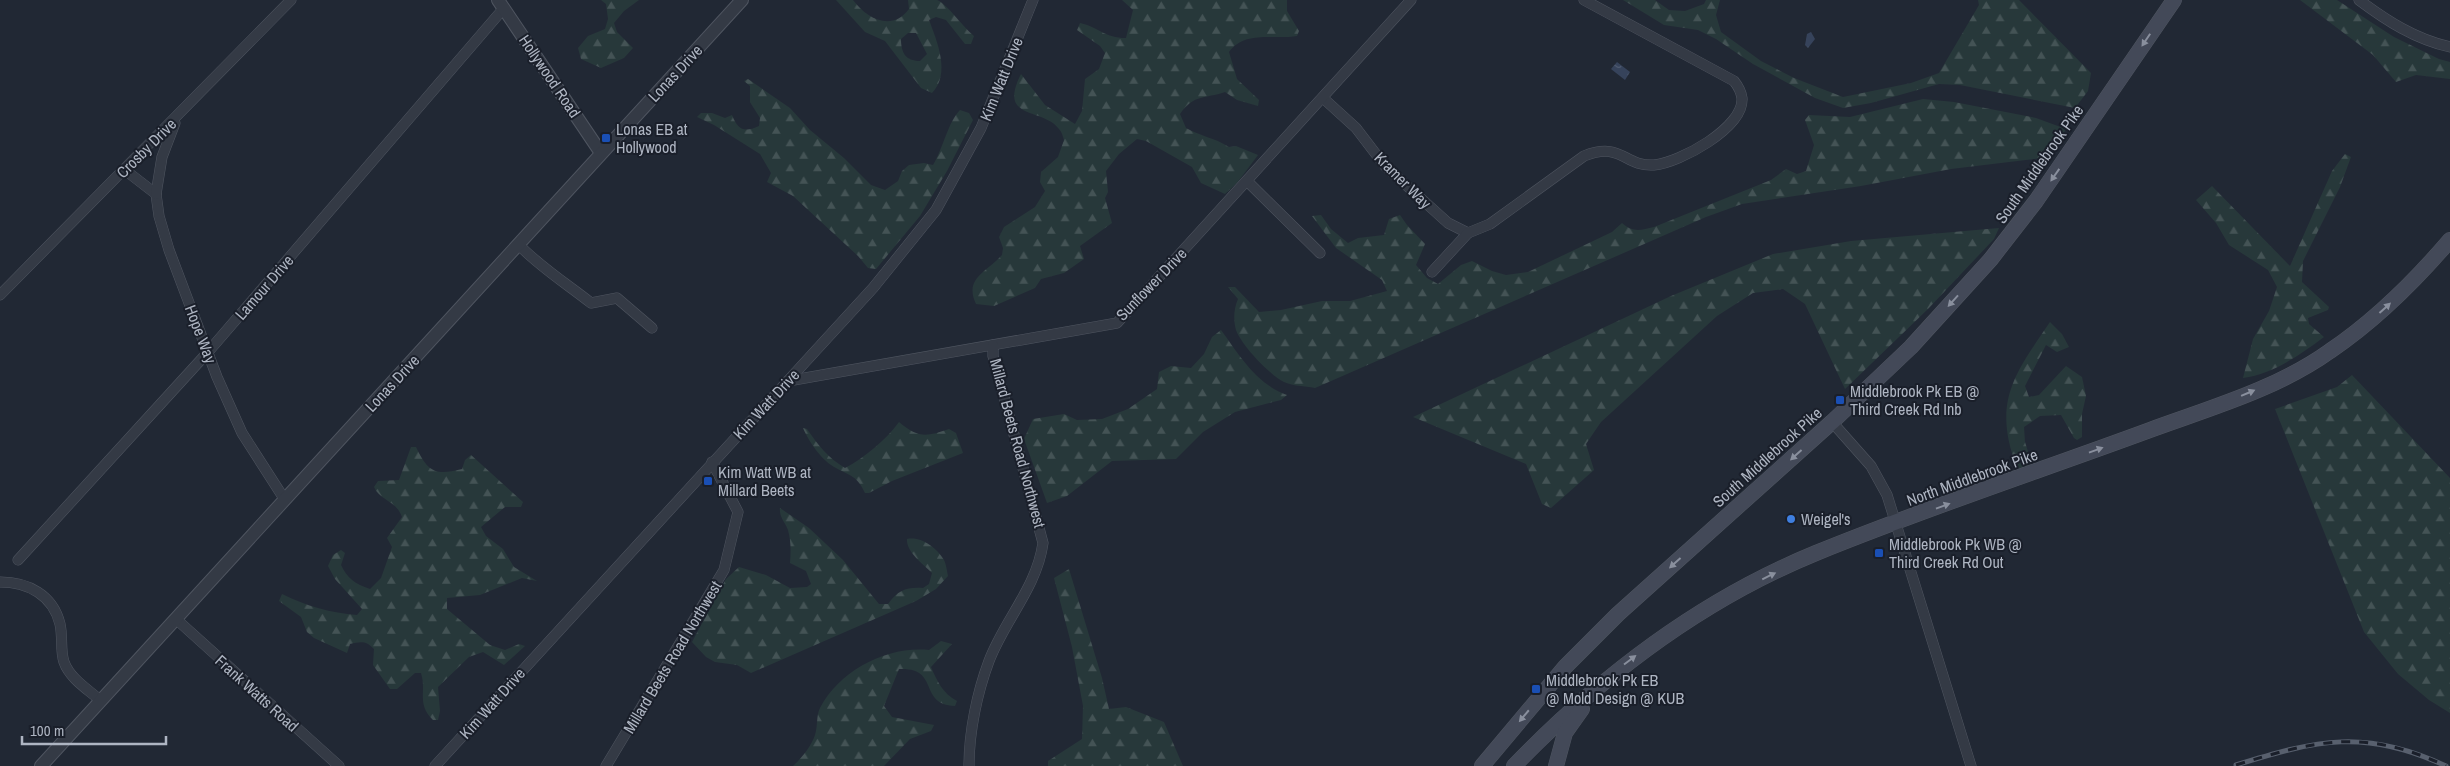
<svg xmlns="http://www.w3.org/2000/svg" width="2450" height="766" viewBox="0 0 2450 766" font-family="'Archivo Narrow',sans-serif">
  <defs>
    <pattern id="forest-firs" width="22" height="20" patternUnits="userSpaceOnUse" patternTransform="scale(1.25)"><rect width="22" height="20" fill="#27383a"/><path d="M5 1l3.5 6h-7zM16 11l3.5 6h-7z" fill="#445355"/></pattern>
    <pattern id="water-ripples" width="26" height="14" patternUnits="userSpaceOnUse" patternTransform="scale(1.25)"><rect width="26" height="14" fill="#36435b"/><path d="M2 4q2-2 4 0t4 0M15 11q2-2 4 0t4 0" fill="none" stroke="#515c71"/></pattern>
  </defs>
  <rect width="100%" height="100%" fill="#212834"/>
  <!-- forest -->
  <g fill="url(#forest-firs)" fill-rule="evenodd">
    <polygon points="601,0 639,0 624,11 614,23 617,32 633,48 624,58 601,68 581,59 578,48 588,36 605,29 608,19 606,4"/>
    <path d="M836,0H853C867,19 892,32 909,9L908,0C917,0 929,0 937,0C946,3 964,28 974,36L971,44H965L946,20L936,17L929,20C937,41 951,74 932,93L921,88L885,41L865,32ZM908,33H916L927,54L920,61C905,61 901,52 901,39Z"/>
    <path d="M1122,0H1287V11L1299,31L1297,36C1273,40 1245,30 1229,52L1237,79L1259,100L1258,106L1237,100L1225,92C1204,99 1194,94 1180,114L1186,128C1202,137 1213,137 1229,147L1236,146L1258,155L1237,183L1225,194L1201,183L1192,167L1146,141L1137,139L1119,154L1106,171L1108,192L1105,198L1112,223L1080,246L1084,259L1064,273L1041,279L1035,288L994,306L976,304C964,278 986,273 1002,255L1003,248L999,237L1004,227L1035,207L1045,191L1040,182L1041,172L1058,157L1064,140C1063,137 1062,132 1059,129C1043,107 997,121 1021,74L1045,105L1075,124L1082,111L1085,79L1099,69L1105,53L1100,46L1077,30L1080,23C1101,28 1104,38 1126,38L1133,10Z"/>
    <polygon points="1623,0 1655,0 1669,10 1685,11 1704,4 1706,0 1720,0 1716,15 1721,32 1761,61 1794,78 1843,97 1911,83 1939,73 1979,5 1978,0 2019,0 2091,73 2088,91 2075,108 1960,85 1939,84 1871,103 1843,108 1815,98 1753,64 1716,39 1698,30 1664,25"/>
    <polygon points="2300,0 2337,0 2394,37 2439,59 2450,62 2450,79 2416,75 2396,82 2373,55"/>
    <path d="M748,79L790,108L810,130L844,158L871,185L885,190L898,181L902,171L909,165L924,163L933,165C943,149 948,122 960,110L969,113L973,120L947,171L920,216L876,269L868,268L858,256L793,196L767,182L771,173L760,154L714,125L697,117L701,113H712L725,118L732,115C738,130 744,133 759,126L760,118L750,102V86L744,81Z"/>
    <path d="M1923,99L1954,102L2036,118L2066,129L2050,157L1951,169L1861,186L1742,204L1706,217L1315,388C1305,386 1292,386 1284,382C1269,374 1242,346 1236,330C1233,319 1234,308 1238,299L1228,287H1235L1259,312L1281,310L1322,301H1350L1387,291L1382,280L1336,248L1312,216L1321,215L1331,229L1348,243L1358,238L1384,235L1389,219L1400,215L1407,225L1425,244L1416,265L1427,278L1438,284L1461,265L1472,261L1492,271L1506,275L1528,272L1612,232L1622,223C1633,233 1641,230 1654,227L1771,180L1786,169L1797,174L1806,171L1814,145L1805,120L1809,115L1850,117Z"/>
    <path d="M2345,154L2351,157L2340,187L2303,261L2302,282L2329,307L2328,310L2308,318L2309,324L2324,337C2300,355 2273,374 2243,378L2253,339L2269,311L2277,287L2268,270L2229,245L2216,223L2196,200L2212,186L2290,266L2332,171Z"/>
    <polygon points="1999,228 1994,239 1928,309 1845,389 1805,304 1783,289 1753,293 1717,316 1601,422 1586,444 1594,470 1551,508 1542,504 1526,464 1413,417 1671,296 1773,254 1851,241"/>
    <path d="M2050,322L2062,334L2069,347L2057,352L2046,345L2025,386L2029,397L2039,395L2066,366L2082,377L2086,396L2082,414V437L2077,440L2074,438L2061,415L2040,416L2024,427L2025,442L2031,461L2026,468H2017C1992,402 2014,375 2050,322Z"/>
    <path d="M1221,330C1240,356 1256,384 1287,395L1281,400L1235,412L1203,432L1176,459L1112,461L1067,496L1047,503L1024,439L1033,419L1064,414L1077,420L1102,419L1128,409L1157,389L1159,372L1171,366L1191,368L1204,354L1212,337Z"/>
    <polygon points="2352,375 2450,478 2450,713 2429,700 2398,674 2364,632 2275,409 2337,387"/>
    <path d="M899,422C918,438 926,437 949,429L956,433L963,453L892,481L869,493H865C857,476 851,476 836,468C822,461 809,442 803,428L807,429C818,445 828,458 845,468C864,458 886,440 899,422Z"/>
    <path d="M411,447H416C428,472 435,476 462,469L465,460L471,455L523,502L521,507H505L481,527L486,536L503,549L514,567L537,581L522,578L480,595L447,598V609L490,645L505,650L519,644L525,646L504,665L483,652L469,657L438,687L440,711L438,720H433C416,703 427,692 421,673H415L397,689H390L373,665L374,649C367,641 361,641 350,644L347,653L314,638L307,632L301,617L279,601L282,594C306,606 331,613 357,615L362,609L335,579L328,566L333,555L341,550L345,553L341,565C347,578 355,584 370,589L381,578L392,547L387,538L402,517C396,500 380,501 374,487L378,481L399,480Z"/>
    <path d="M780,508L809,528L843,560L879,604H888C898,590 907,587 923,588L929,584L932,573C923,564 906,552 907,539C921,536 937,548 944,560C946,564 947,571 948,576L936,589L916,601L751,673L737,665L715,662L706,657L692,642L726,579L739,567L766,575L790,588L807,587L811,584L806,571L790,563C791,551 791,541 788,530C785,522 779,517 780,508Z"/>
    <polygon points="1069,569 1102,678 1109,709 1126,707 1164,722 1183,766 1048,766 1048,761 1082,739 1083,706 1072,647 1054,578"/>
    <path d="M941,641L952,644L931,667C937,681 943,694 957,701L955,706C917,704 941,667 899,669L884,706L892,717L934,725L931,731L910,739L884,766H793C801,759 812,745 815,735C818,726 816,716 820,708C840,670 887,646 929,650Z"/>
  </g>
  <!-- water -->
  <g fill="url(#water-ripples)">
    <polygon points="1811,32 1815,39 1808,48 1805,45 1807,34"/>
    <polygon points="1617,62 1630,72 1625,80 1611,69"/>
  </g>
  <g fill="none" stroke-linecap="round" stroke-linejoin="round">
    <defs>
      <g id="minor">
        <path d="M2359,0C2387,21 2415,39 2450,47"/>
        <polyline points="1323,98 1356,128 1385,166 1448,223 1468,233"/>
        <polyline points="125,170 156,194 159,216 169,250 217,377 242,433 285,500"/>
        <polyline points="1247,181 1320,253"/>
        <polyline points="156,194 162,157 175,123"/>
        <path d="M519,245C540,267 567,284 591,303L617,298L652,328"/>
        <path d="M1432,272L1468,233L1490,224L1584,156C1622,141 1624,167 1654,165C1679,163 1744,128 1742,98C1741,91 1738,86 1734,81L1584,0"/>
        <polyline points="0,295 291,0"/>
        <polyline points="788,381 1117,323 1411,0"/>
        <polyline points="1832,422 1871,466 1887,495 1971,766"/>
        <polyline points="18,560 208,352 504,8"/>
        <path d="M0,582C28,582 53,595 60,624C63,637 60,650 64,662C70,679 89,690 101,701"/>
        <polyline points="176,619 339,766"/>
        <polyline points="435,766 873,288 936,210 981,128 1033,0"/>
        <polyline points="606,766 724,570 738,512 712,462"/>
        <path d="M969,766C969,732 977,693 989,661C1004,621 1037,587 1043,543L993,356V345"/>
      </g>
      <g id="tertiary">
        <polyline points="498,0 601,153"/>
        <polyline points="41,766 742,0"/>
      </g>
      <g id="secondary">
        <polyline points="1482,766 1565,667 1618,614 1832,422 1911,347 1991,259 2036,201 2174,0"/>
        <path d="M1514,766C1600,677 1701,600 1816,553C1926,508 2039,471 2150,430C2210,408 2277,389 2330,351C2376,320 2414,282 2450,240"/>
        <polyline points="1556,766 1565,733 1582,709"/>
      </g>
    </defs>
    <!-- minor casing -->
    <use href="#minor" stroke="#4f5560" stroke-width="11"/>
    <!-- tertiary casing -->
    <use href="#tertiary" stroke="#4f5560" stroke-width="14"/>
    <!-- secondary casing -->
    <use href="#secondary" stroke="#4f5560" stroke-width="16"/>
    <!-- minor -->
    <use href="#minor" stroke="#343a45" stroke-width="10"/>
    <!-- tertiary -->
    <use href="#tertiary" stroke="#343a45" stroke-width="12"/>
    <!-- secondary -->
    <use href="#secondary" stroke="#434958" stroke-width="15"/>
    <defs>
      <path id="rail" d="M2236,765C2317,740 2365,728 2446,766"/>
    </defs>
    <!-- rail casing -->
    <use href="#rail" stroke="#58606e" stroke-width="5"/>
    <!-- rail -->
    <use href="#rail" stroke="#1a1f2a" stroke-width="3" stroke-dasharray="9" stroke-linecap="butt"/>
  </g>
  <!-- one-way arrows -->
  <defs><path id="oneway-solid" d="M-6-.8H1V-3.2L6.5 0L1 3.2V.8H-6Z" transform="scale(1.25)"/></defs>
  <g fill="#898f9d">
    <use href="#oneway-solid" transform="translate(2146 40) rotate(124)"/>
    <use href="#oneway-solid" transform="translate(2055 175) rotate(125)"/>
    <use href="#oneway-solid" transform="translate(1953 301) rotate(132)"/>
    <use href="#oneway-solid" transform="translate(2385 308) rotate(-42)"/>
    <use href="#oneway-solid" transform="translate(2248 393) rotate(-23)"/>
    <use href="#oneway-solid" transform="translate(2096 450) rotate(-20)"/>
    <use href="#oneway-solid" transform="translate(1796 455) rotate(138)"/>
    <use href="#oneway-solid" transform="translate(1943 506) rotate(-20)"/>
    <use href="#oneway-solid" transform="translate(1675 563) rotate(138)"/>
    <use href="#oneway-solid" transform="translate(1769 576) rotate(-26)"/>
    <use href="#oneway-solid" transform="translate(1630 660) rotate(-37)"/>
    <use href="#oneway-solid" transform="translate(1524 716) rotate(130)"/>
  </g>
  <!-- markers -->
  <g fill="#1a4fb4" stroke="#1a1f2a" stroke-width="2">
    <rect x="601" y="133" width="10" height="10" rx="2.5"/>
    <rect x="1835" y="395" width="10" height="10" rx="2.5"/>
    <rect x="703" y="476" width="10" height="10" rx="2.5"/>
    <rect x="1874" y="548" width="10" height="10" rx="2.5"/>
    <rect x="1531" y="684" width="10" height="10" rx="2.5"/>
  </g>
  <circle fill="#3f7fe0" stroke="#1a1f2a" stroke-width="2" cx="1791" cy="519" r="5"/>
  <g text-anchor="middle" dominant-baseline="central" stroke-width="4" stroke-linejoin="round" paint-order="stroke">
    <!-- street labels -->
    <g font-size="16" fill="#aeb5c2" stroke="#1a1f2a">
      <text transform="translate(675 73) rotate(-47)">Lonas Drive</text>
      <text transform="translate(550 76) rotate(56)">Hollywood Road</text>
      <text transform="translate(1001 79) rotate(-68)">Kim Watt Drive</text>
      <text transform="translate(146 148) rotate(-45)">Crosby Drive</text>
      <text transform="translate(2039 164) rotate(-55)">South Middlebrook Pike</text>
      <text transform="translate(1403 180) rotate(45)">Kramer Way</text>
      <text transform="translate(1151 284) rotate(-46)">Sunflower Drive</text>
      <text transform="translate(264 287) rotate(-49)">Lamour Drive</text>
      <text transform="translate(201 334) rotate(69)">Hope Way</text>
      <text transform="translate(392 383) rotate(-47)">Lonas Drive</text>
      <text transform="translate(766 404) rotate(-47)">Kim Watt Drive</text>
      <text transform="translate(1018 443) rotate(75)">Millard Beets Road Northwest</text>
      <text transform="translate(1767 457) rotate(-42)">South Middlebrook Pike</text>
      <text transform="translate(1972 477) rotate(-20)">North Middlebrook Pike</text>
      <text transform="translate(672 657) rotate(-59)">Millard Beets Road Northwest</text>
      <text transform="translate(257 693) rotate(42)">Frank Watts Road</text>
      <text transform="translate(492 703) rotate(-48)">Kim Watt Drive</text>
    </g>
    <!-- poi labels -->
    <g font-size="16" fill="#aeb5c2" stroke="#1a1f2a" text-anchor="start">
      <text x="616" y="129">Lonas EB at<tspan x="616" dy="18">Hollywood</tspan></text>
      <text x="1850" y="391">Middlebrook Pk EB @<tspan x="1850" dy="18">Third Creek Rd Inb</tspan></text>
      <text x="718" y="472">Kim Watt WB at<tspan x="718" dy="18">Millard Beets</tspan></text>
      <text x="1801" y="519">Weigel's</text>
      <text x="1889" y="544">Middlebrook Pk WB @<tspan x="1889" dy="18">Third Creek Rd Out</tspan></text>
      <text x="1546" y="680">Middlebrook Pk EB<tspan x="1546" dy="18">@ Mold Design @ KUB</tspan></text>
    </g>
  </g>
  <!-- scale -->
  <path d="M22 736v8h144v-8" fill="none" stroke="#aeb5c2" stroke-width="2.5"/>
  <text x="30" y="736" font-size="15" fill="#aeb5c2" stroke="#1a1f2a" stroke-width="4" paint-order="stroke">100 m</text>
</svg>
